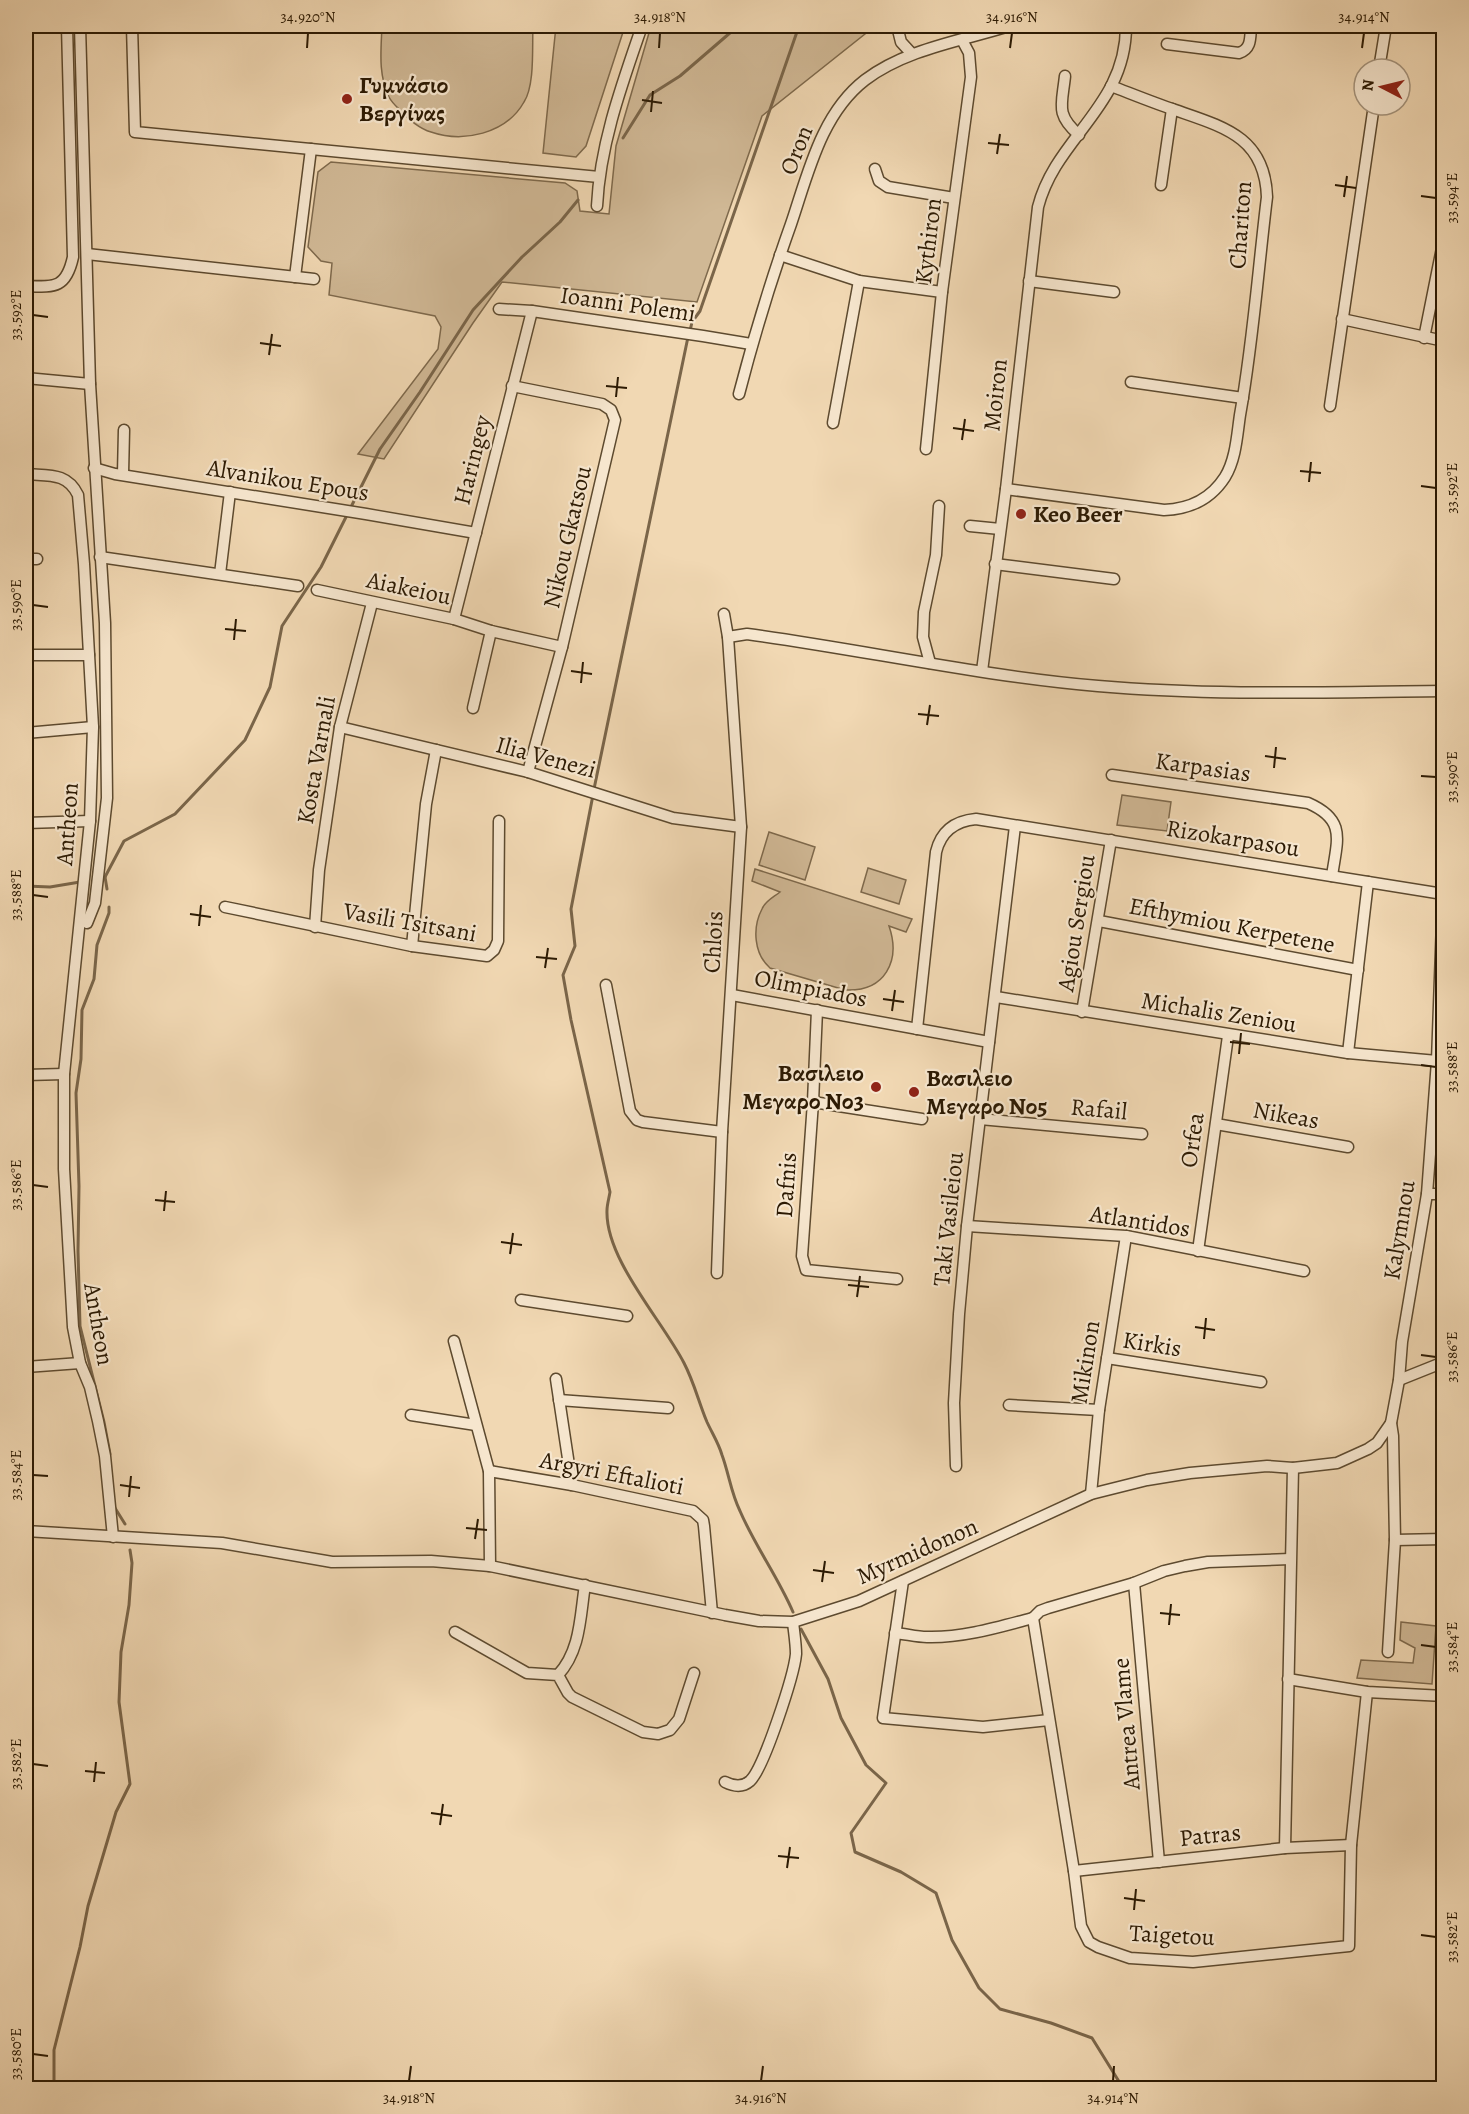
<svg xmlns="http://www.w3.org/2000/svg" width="1469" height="2114" viewBox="0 0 1469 2114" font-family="Alegreya,serif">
  <rect width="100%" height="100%" fill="#f1d8b3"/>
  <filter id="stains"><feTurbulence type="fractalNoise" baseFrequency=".00333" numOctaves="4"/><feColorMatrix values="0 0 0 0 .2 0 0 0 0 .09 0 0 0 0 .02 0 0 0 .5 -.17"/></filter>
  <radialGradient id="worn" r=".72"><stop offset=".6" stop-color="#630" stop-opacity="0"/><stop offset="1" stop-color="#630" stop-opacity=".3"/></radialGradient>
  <!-- green -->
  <g fill="#d0b895" stroke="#7e694c" stroke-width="1.5">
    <path d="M382,26H533C532,47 535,85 524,102C506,134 463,143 431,132C420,129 408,119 401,111C397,107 392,103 389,97C378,74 381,51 382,26Z"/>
    <polygon points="556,26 625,26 586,146 576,157 543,153"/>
    <polygon points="651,26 875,26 762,116 697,302 502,282 473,323 384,459 358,454 438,349 441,327 435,316 329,295 332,263 321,261 308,247 318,172 331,162 565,183 577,191 580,211 609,214 616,146"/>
    <polygon points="1122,795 1171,802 1167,831 1117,825"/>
    <polygon points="769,832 815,847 805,880 759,865"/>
    <polygon points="868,868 906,880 899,904 861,892"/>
    <path d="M755,869L912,919L906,932L889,926C901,961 885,992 845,990L770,968C754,954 752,928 762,909C765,901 774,897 780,892L752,881Z"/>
    <polygon points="1401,1622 1436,1626 1432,1684 1357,1678 1361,1660 1413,1663 1415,1648 1400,1640"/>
  </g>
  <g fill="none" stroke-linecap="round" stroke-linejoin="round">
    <!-- stream -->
    <g stroke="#7a6549" stroke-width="3">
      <polyline points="623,138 650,95 680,76 738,26 780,29 789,26"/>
      <polyline points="690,331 692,322 700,311 799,26"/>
      <polyline points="351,507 380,449 420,392 473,310 522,257 560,222 578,200"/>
      <polyline points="594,789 688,337"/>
      <path d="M593,795L571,909L575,946L563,975L571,1020L610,1192C609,1198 607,1205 607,1210C605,1259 662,1320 684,1363C694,1382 699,1403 707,1422C712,1433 719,1444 722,1455C729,1474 731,1493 740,1511C755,1546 778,1577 793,1612"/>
      <polyline points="105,877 107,889"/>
      <polyline points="101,878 105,877 124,841 175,814 245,740 270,687 282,626 321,567 348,513"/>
      <polyline points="26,886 50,887 80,882"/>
      <polyline points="109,907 109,913 97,945 94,979 82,1010 81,1059 76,1093 79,1186 78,1251 80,1326 104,1422 110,1454"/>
      <polyline points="115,1508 125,1524"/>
      <polyline points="801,1629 828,1679 841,1718 866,1765 886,1783 851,1833 855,1852 901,1872 936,1893 952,1940 979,1988 1000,2009 1051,2023 1092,2038 1123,2088"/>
      <polyline points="54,2088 54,2050 80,1947 88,1906 116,1812 130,1784 119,1702 121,1652 129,1605 132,1563 130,1550"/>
    </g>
    <defs>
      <g id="minor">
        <polyline points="80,26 90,384 105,623 107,798 95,903 87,923"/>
        <polyline points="132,26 135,132 599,177"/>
        <polyline points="897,26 901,42 912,54"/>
        <path d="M1167,44L1239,53C1252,49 1250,37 1251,26"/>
        <polyline points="1379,69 1386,26"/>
        <path d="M1065,76C1062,105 1055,114 1079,135"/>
        <polyline points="875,169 879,181 888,187 954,198"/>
        <polyline points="1161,185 1172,109"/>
        <path d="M597,206C600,144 622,84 642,26"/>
        <polyline points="87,254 314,279"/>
        <polyline points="780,255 859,281 942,292"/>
        <polyline points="295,277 311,149"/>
        <polyline points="1029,281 1114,292"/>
        <path d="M26,286C54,287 66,289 73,257L67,26"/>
        <polyline points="499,309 532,311 703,336 751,344"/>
        <polyline points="1342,319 1444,341"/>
        <polyline points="1424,338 1444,238"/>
        <polyline points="26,378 90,384"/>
        <polyline points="1131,382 1243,398"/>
        <polyline points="512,386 602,404 611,410 615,420 562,647 528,772"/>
        <path d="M739,394C754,336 771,280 791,224C808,174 821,114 865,80C906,49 961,41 1009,26"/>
        <polyline points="1330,406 1374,105"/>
        <polyline points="833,423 859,281"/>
        <polyline points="926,449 942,292 971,77 969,53 962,40"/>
        <polyline points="94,468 115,474 366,514 476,533"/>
        <path d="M26,474C48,476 67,472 78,495L84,564L93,727L90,821L64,1074V1169L73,1327L80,1363L90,1387L98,1421L105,1456L113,1537"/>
        <polyline points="123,474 124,430"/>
        <path d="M1006,489L1164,510C1190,509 1211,499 1225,477C1236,459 1237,435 1240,415C1253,343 1258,270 1267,197C1265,137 1224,127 1175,110C1154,103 1132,94 1111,86"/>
        <polyline points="970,526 1000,529"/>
        <polyline points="100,557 298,586"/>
        <polyline points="26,559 37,559"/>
        <polyline points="995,564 1114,579"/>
        <polyline points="220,574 230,492"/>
        <polyline points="317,590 454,619 491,631 562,647"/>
        <polyline points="454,619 532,311"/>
        <path d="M728,637L747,634C864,650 981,676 1098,686C1213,696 1329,692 1444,691"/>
        <polyline points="26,655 89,655"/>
        <polyline points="930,663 923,637 924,612 936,555 939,506"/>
        <path d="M982,671L1006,489L1038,207C1056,137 1126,107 1126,26"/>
        <polyline points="473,708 491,631"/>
        <polyline points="340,727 528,772 673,818 741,827"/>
        <polyline points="26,733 93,727"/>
        <path d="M1112,775L1308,803C1347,820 1337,840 1332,876"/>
        <polyline points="26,823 90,821"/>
        <polyline points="225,907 412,946 487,956 494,950 498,941 499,821"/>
        <polyline points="1099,921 1358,970"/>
        <polyline points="315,927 319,870 340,727 372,603"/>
        <polyline points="412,946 426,804 436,750"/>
        <polyline points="606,985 630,1111 637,1120 643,1122 722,1132"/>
        <polyline points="732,995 989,1042"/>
        <polyline points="996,997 1348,1053 1437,1061"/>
        <polyline points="817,1010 813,1102 802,1256 806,1270 897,1279"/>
        <polyline points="1082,1012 1111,840"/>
        <path d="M917,1029L936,852C941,831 955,821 976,819L1443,894"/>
        <polyline points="1348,1053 1368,882"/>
        <polyline points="26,1075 64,1074"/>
        <polyline points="813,1102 922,1119"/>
        <polyline points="980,1119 1142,1134"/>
        <polyline points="1216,1124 1348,1147"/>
        <polyline points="1427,1194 1444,1194"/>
        <polyline points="967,1226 1126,1236 1304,1271"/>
        <polyline points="1198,1251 1228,1036"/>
        <polyline points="717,1273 722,1132 741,827 728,637 724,614"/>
        <polyline points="521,1300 627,1316"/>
        <polyline points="454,1341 489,1471 490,1566"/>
        <polyline points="1107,1358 1261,1382"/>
        <polyline points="26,1367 80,1363"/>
        <polyline points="556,1379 572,1485"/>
        <polyline points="1399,1380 1444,1362"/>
        <polyline points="559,1400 668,1408"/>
        <polyline points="1009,1405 1099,1410"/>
        <polyline points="411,1415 476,1425"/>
        <polyline points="956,1466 954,1403 959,1314 967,1226 1015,826"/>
        <polyline points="489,1471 572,1485 693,1511 703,1520 704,1526 712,1613"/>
        <polyline points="1091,1494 1099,1410 1126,1236"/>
        <polyline points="26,1531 222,1543 332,1562 431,1561 490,1566 725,1615 759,1621 793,1622 859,1601 1091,1494 1147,1480 1190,1473 1267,1466 1293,1468 1337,1463 1368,1449 1377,1443 1391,1423"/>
        <polyline points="1395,1540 1444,1539"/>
        <polyline points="1290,1559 1208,1562 1185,1566 1164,1571 1134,1583 1048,1608 1040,1611 1033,1618 1074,1871 1081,1926 1089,1942 1098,1947 1130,1958 1193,1962 1349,1946 1351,1845 1367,1692"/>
        <polyline points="903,1581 883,1718 983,1727 1049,1720"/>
        <polyline points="1134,1583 1159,1862"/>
        <polyline points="455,1632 527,1673 558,1675 568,1693 572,1697 643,1732 658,1734 670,1730 679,1719 694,1673"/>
        <path d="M895,1633C906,1634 917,1637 927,1637C963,1638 999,1627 1033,1618"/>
        <polyline points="1388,1652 1395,1540 1393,1436 1391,1423 1399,1380 1402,1342 1427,1194 1437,1061 1443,894 1444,812"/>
        <path d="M558,1675C581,1650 580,1616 585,1585"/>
        <polyline points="1288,1679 1367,1692 1444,1696"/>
        <path d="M725,1782C733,1786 742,1788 750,1781C764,1768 794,1675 796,1654C796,1644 794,1632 793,1622"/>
        <polyline points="1285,1848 1293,1468"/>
        <polyline points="1074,1871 1285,1848 1351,1845"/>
      </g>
    </defs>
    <!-- minor casing -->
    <use href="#minor" stroke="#5d4a2f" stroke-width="13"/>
    <!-- minor -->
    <use href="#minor" stroke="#f6e6ce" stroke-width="10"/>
  </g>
  <!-- ticks -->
  <path fill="none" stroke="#2c1a03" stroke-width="2" d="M307,48L308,33M659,48L660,33M1010,48L1012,33M1362,48L1364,33M642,100L662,103M651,112L653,91M988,143L1009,145M997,154L1000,134M1335,185L1356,188M1421,196L1436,198M1344,197L1347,176M33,315L48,317M260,343L281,346M269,355L272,334M606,386L627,388M616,397L618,377M953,428L974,431M962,440L965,419M1300,471L1321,473M1309,482L1311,462M1421,486L1436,488M33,605L48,607M225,629L246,631M234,640L236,619M571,671L592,674M581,683L583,662M918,714L939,716M927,725L930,705M1265,756L1286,759M1274,768L1276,747M1421,776L1436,777M33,895L48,897M190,914L211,917M199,926L201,905M536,957L557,959M545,968L548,948M883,999L904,1002M892,1011L895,990M1230,1042L1250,1044M1239,1054L1241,1033M1421,1065L1436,1067M33,1185L48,1187M155,1200L175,1202M164,1211L166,1191M501,1242L522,1245M510,1254L513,1233M848,1285L869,1287M857,1297L860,1276M1195,1327L1215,1330M1204,1339L1206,1318M1421,1355L1436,1357M33,1475L48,1476M120,1485L140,1488M129,1497L131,1476M466,1528L487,1530M475,1539L478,1519M813,1570L834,1573M822,1582L825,1561M1160,1613L1180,1615M1169,1625L1171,1604M1421,1645L1436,1647M33,1764L48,1766M85,1771L105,1773M94,1782L96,1762M431,1813L452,1816M440,1825L443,1804M778,1856L799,1858M787,1868L790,1847M1124,1898L1145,1901M1134,1910L1136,1889M1421,1935L1436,1937M33,2054L48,2056M409,2081L411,2066M761,2081L763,2066M1113,2081L1114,2066"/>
  <!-- markers -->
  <g fill="#8f2418" stroke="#f6e6ce" stroke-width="2">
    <circle cx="347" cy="99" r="6"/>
    <circle cx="1021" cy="514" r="6"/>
    <circle cx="876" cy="1087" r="6"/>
    <circle cx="914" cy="1092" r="6"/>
  </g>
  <g text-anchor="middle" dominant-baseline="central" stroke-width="4.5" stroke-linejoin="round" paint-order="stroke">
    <!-- poi labels -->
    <g font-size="24" font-weight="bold" fill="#2c1a03" stroke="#f6e6ce" text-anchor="start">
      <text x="359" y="85">Γυμνάσιο<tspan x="359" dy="28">Βεργίνας</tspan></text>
      <text x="1033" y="514">Keo Beer</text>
      <text x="864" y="1073" text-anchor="end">Βασιλειο<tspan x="864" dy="28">Μεγαρο Νο3</tspan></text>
      <text x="926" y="1078">Βασιλειο<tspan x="926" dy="28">Μεγαρο Νο5</tspan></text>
    </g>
    <!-- street labels -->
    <g font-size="24" fill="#2c1a03" stroke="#f6e6ce">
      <text transform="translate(796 150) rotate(-68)">Oron</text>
      <text transform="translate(1240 225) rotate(-86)">Chariton</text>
      <text transform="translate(928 241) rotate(-83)">Kythiron</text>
      <text transform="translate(628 304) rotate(8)">Ioanni Polemi</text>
      <text transform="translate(995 395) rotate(-84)">Moiron</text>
      <text transform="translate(472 460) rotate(-76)">Haringey</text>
      <text transform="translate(288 480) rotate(9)">Alvanikou Epous</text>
      <text transform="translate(567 537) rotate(-77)">Nikou Gkatsou</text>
      <text transform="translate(409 588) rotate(12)">Aiakeiou</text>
      <text transform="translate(546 757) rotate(15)">Ilia Venezi</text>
      <text transform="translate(316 760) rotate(-80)">Kosta Varnali</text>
      <text transform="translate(1203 767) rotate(8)">Karpasias</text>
      <text transform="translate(67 824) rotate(-86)">Antheon</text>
      <text transform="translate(1233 838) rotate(9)">Rizokarpasou</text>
      <text transform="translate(410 922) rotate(10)">Vasili Tsitsani</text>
      <text transform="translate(1076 923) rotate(-81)">Agiou Sergiou</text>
      <text transform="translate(1232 925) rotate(11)">Efthymiou Kerpetene</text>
      <text transform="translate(713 942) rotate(-87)">Chlois</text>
      <text transform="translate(811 988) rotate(11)">Olimpiados</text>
      <text transform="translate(1219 1012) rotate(9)">Michalis Zeniou</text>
      <text transform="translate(1099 1109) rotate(5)">Rafail</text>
      <text transform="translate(1286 1115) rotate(10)">Nikeas</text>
      <text transform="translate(1192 1140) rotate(-82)">Orfea</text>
      <text transform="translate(786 1185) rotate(-86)">Dafnis</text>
      <text transform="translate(948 1219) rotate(-84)">Taki Vasileiou</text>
      <text transform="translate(1140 1221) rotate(9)">Atlantidos</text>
      <text transform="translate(1399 1230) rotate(-81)">Kalymnou</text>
      <text transform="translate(99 1324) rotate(80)">Antheon</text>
      <text transform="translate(1152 1344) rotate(9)">Kirkis</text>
      <text transform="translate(1085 1362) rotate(-81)">Mikinon</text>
      <text transform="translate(612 1473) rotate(11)">Argyri Eftalioti</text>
      <text transform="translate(917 1551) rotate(-24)">Myrmidonon</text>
      <text transform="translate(1126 1724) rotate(-95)">Antrea Vlame</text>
      <text transform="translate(1210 1835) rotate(-6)">Patras</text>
      <text transform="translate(1172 1935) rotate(3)">Taigetou</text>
    </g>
  </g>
  <!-- margin -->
  <rect width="1469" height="2114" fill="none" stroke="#f1d8b3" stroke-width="66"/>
  <!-- north arrow -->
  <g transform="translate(1382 87) rotate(277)"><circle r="28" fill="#f6e6ce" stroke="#a5947d" stroke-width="1.5"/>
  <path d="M0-4.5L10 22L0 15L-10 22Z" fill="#8f2418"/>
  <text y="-9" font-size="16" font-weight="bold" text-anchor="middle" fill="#2c1a03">N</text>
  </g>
  <rect x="33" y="33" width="1403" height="2048" fill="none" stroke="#2c1a03" stroke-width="2"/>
  <g font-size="15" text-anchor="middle" fill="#2c1a03">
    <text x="308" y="22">34.920°N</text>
    <text x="660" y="22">34.918°N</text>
    <text x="1012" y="22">34.916°N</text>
    <text x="1364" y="22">34.914°N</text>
    <text transform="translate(1452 198) rotate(-90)" y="5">33.594°E</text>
    <text transform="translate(16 315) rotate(-90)" y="5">33.592°E</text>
    <text transform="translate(1452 488) rotate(-90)" y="5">33.592°E</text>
    <text transform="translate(16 605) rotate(-90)" y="5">33.590°E</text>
    <text transform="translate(1452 777) rotate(-90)" y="5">33.590°E</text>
    <text transform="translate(16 895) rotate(-90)" y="5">33.588°E</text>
    <text transform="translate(1452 1067) rotate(-90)" y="5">33.588°E</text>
    <text transform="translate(16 1185) rotate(-90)" y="5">33.586°E</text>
    <text transform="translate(1452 1357) rotate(-90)" y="5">33.586°E</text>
    <text transform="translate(16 1475) rotate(-90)" y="5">33.584°E</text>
    <text transform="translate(1452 1647) rotate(-90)" y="5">33.584°E</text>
    <text transform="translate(16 1764) rotate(-90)" y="5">33.582°E</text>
    <text transform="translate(1452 1937) rotate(-90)" y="5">33.582°E</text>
    <text transform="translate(16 2054) rotate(-90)" y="5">33.580°E</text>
    <text x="409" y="2103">34.918°N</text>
    <text x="761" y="2103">34.916°N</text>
    <text x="1113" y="2103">34.914°N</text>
  </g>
  <rect width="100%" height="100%" filter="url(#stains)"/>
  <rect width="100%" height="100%" fill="url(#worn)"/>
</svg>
